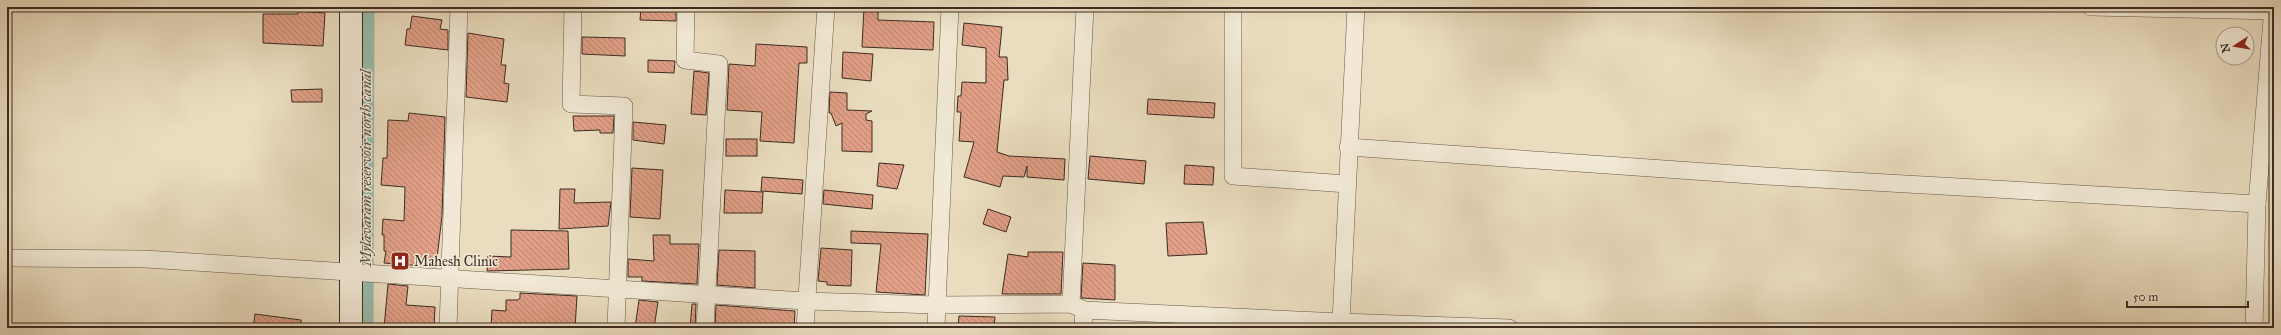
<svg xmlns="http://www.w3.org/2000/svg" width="2281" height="335" viewBox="0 0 2281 335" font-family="'IM FELL Great Primer',serif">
  <defs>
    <pattern id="building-back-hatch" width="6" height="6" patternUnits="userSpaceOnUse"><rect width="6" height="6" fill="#e1a087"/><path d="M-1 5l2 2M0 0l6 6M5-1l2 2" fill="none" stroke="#b8836e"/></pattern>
  </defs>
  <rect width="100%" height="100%" fill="#eaddbf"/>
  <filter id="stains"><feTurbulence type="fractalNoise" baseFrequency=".005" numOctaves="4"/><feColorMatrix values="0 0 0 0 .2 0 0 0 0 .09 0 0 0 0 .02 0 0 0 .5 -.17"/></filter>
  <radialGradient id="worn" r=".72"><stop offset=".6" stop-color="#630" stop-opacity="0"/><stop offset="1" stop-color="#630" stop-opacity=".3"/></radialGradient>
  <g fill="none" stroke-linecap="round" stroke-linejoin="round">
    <!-- canal -->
    <polyline stroke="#98bcaf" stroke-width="17" points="365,328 366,7"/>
  </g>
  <!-- building -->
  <g fill="url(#building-back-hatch)" stroke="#3c2b23">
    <polygon points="641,7 676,7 676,21 640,20"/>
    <polygon points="864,7 878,7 878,20 934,22 933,50 862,47"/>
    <polygon points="298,11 325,13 323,46 263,43 263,14 298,14"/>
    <polygon points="412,16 442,20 440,29 448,30 448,50 405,45 407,29 410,29"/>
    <polygon points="964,23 1002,27 999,57 1007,57 1008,80 1004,80 997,152 1009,156 1065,159 1064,180 1027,177 1027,166 1024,177 1003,176 1000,187 964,177 974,142 959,141 961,112 957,112 958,96 961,96 962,82 986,83 986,48 962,45"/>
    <polygon points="468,33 504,39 501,65 506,65 504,83 509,84 507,102 466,97"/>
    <polygon points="582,37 625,38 625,56 582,54"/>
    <polygon points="756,44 807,47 807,63 799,63 794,143 760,141 762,112 727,110 729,64 755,66"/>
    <polygon points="843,52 873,54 871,81 842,78"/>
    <polygon points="648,60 675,61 674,73 648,72"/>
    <polygon points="694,71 709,73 706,115 691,114"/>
    <polygon points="322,89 322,102 292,102 291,90"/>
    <polygon points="830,92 847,93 847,110 872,111 866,114 866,120 872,121 872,152 842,151 842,123 836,126 831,113 829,113"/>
    <polygon points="1148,99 1215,103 1214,118 1147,114"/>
    <polygon points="409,113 445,117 442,216 436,267 384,263 386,251 384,251 384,235 382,235 383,219 404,221 405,187 381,185 383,158 387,158 388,120 408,121"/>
    <polygon points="573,116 614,116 613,133 600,133 600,130 574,131"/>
    <polygon points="633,122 666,125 664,144 633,140"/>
    <rect x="726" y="139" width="31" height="17"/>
    <polygon points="1090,156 1146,161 1144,184 1088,179"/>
    <polygon points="879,163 904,165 897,189 877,186"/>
    <polygon points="1185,165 1214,167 1213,185 1184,184"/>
    <polygon points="632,168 663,170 660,219 630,217"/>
    <polygon points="762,177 803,180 802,194 761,191"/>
    <polygon points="560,189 575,189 574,203 611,202 608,226 559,229"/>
    <polygon points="725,190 763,192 762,213 724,213"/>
    <polygon points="824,190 873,195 872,209 823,204"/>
    <polygon points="988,209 1011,217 1006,232 983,224"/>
    <polygon points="1203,222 1207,254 1168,256 1166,223"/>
    <polygon points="511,230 568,231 569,269 487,271 488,256 511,257"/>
    <polygon points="851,231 928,234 925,295 876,292 881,244 851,243"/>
    <polygon points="653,235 670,235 670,244 699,244 697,284 642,281 642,277 628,277 628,259 654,261"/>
    <polygon points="821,248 852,250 851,286 827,285 827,282 818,281"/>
    <polygon points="719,250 755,251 755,288 717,285"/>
    <polygon points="1028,252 1063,252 1061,294 1002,294 1008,254 1028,257"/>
    <polygon points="1083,263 1115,265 1115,300 1081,298"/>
    <polygon points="388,284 408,286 406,305 435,307 434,328 384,328"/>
    <polygon points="520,293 577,296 575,328 491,328 492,310 506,311 506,300 518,300 520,298"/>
    <polygon points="639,300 658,302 654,328 635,328"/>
    <polygon points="692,304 696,304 695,328 690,328"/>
    <polygon points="716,305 795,311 794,328 715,328"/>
    <polygon points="255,314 301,320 301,328 253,328"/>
    <polygon points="959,316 995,317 994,328 958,328"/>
  </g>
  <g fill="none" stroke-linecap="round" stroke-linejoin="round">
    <defs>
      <g id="minor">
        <polyline points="573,7 571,104 624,106 616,328"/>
        <polyline points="686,7 685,60 719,64 705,328"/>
        <polyline points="1233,7 1233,176 1347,184"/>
        <polyline points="2091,7 2274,11"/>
        <polyline points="1348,147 1765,176 2257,204"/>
        <polyline points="7,258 145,259 806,301 936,305 1071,304 1084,310"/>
        <polyline points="1071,304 1085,7"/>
        <polyline points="448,328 459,7"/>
        <polyline points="805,328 826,7"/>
        <polyline points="936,328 950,7"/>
        <polyline points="1083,328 1084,310 1341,322 1356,7"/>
        <polyline points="1341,328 1341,322 1509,328"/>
        <polyline points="2254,328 2257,204 2273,7"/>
      </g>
      <polyline id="secondary" points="351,7 351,328"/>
    </defs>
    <!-- minor casing -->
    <use href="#minor" stroke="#68584a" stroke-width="18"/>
    <!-- secondary casing -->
    <use href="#secondary" stroke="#3c2b23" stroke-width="24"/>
    <!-- minor -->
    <use href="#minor" stroke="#f1e9d5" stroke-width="17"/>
    <!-- secondary -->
    <use href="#secondary" stroke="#f1e9d5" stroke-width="22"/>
  </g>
  <!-- icons -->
  <defs>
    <symbol id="hospital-square" viewBox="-11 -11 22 22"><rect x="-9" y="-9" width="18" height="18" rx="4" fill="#8f2418" stroke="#f1e9d5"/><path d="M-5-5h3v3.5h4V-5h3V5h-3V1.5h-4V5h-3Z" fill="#fff"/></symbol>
  </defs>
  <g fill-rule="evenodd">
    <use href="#hospital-square" x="389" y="250" width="22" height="22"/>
  </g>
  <g text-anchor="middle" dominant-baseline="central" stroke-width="3" stroke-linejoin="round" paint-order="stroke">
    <!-- poi labels -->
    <g font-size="14" fill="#3c2b23" stroke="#f1e9d5" text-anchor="start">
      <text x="414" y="261">Mahesh Clinic</text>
    </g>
    <!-- water labels -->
    <g font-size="15" font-style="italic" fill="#534f46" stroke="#f1e9d5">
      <text transform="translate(366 168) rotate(-90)">Mylavaram reservoir north canal</text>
    </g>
  </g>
  <!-- margin -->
  <rect width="2281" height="335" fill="none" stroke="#eaddbf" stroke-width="24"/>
  <rect x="8" y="8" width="2265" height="319" fill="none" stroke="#3c2b23" stroke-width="2"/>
  <rect x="12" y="12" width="2257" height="311" fill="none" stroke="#3c2b23"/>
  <!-- north arrow -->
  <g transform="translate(2235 46) rotate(258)"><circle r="19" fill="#f1e9d5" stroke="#a99d8e"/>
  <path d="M0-3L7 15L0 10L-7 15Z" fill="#8f2418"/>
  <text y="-6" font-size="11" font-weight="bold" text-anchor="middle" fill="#3c2b23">N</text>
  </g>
  <!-- scale -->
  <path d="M2127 301v6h121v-6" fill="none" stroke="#3c2b23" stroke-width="2"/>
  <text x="2133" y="301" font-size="12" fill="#3c2b23" stroke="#f1e9d5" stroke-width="3" paint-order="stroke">50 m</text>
  <rect width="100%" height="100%" filter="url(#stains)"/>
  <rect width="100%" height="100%" fill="url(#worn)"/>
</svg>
